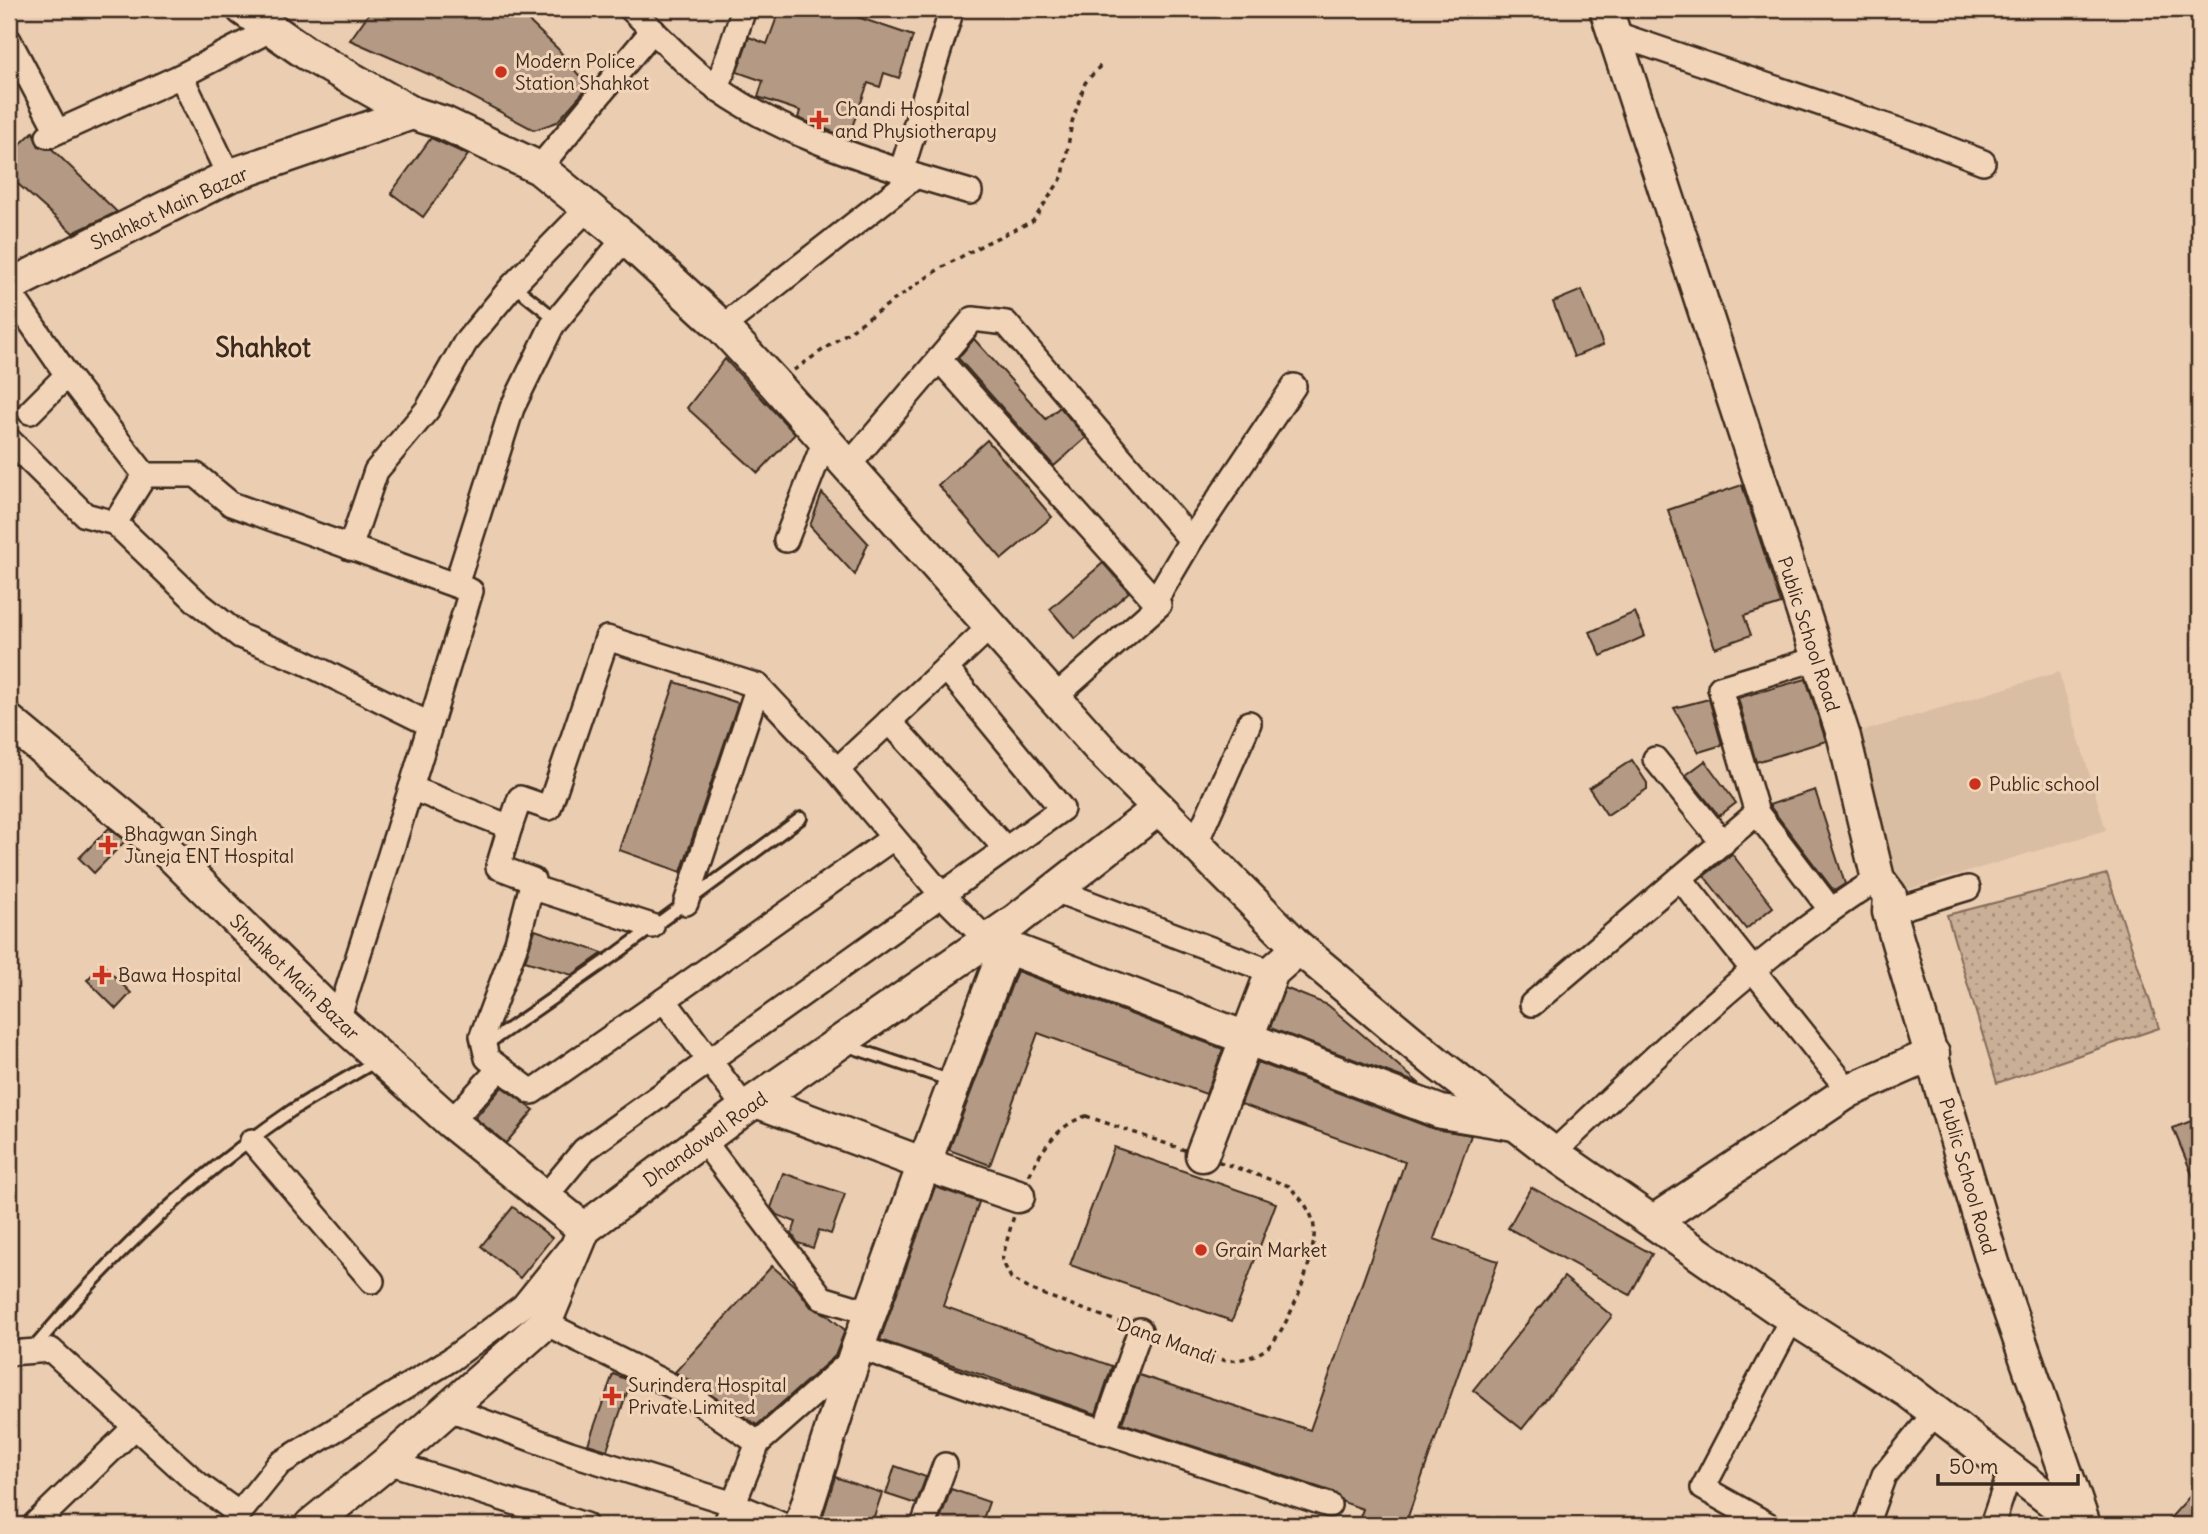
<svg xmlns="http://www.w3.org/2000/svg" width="2208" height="1534" viewBox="0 0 2208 1534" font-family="Delius,sans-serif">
  <defs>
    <pattern id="grass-dots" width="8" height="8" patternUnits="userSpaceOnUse" patternTransform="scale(1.75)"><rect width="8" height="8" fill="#caaf97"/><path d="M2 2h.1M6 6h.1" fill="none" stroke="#a58f7b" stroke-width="1.8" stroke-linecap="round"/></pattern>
  </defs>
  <rect width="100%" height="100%" fill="#ebcdb2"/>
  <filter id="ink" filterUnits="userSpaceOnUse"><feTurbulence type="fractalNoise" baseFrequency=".0143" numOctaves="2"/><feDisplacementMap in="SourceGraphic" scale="14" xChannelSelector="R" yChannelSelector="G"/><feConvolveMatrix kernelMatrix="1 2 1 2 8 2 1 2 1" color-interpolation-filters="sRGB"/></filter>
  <g filter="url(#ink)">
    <!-- built -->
    <polygon fill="#dabea4" points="2059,672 2106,830 1890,895 1844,737"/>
    <!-- grass -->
    <polygon fill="url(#grass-dots)" stroke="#826c5a" stroke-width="2" points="2107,874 2159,1028 1997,1083 1947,915"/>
    <!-- building -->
    <g fill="#b49a84" stroke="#3b2a1e" stroke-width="2">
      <polygon points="372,9 516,9 558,49 588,87 557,122 534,130 435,77 350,40"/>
      <polygon points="780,9 834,9 913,36 899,78 884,73 880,87 868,83 848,138 798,118 800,111 758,97 763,81 737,72 749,37 767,44"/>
      <polygon points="33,132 39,147 52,149 117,212 73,233 9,176 9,155"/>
      <polygon points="431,138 468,155 423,217 391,193"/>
      <polygon points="1582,290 1603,345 1574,357 1553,302"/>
      <polygon points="974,339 1046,419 1060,407 1086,438 1054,466 958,358"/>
      <polygon points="725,359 795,434 758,473 687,408"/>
      <polygon points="987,440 1052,517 1002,559 938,485"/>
      <polygon points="1742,485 1781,604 1744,616 1751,635 1715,648 1668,510"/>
      <polygon points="822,493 868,543 855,575 810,526"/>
      <polygon points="1103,563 1129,592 1075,639 1050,609"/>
      <polygon points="1635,612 1645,636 1601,656 1590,632"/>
      <polygon points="1806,679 1826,741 1756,762 1738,698"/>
      <polygon points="675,682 738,703 681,872 619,850"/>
      <polygon points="1709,699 1722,745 1699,752 1674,708"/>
      <polygon points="1632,760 1647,783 1647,789 1607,815 1589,788"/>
      <polygon points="1705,761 1736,803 1719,816 1686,775"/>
      <polygon points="1815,790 1845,884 1834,891 1769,805"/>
      <polygon points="109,828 125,841 94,873 79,858"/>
      <polygon points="1732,854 1773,907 1746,929 1704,876"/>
      <polygon points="535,930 603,953 572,975 525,961"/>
      <polygon points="102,964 131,993 116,1009 87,980"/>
      <polygon points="1017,971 1223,1049 1206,1094 1038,1033 990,1165 949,1150"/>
      <polygon points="1285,988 1328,1005 1420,1084 1270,1028"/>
      <polygon points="1257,1062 1434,1129 1471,1135 1434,1239 1498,1261 1405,1525 1357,1525 1363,1509 1343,1502 1333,1492 1122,1423 1139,1375 1310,1430 1405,1162 1241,1104"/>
      <polygon points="502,1087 534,1110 506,1143 475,1118"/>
      <polygon points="2199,1118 2199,1191 2173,1128"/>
      <polygon points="1114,1147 1276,1203 1232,1321 1070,1265"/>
      <polygon points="783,1173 845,1194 831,1234 819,1230 813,1248 798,1243 792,1234 796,1222 777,1215 771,1208"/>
      <polygon points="935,1187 979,1202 943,1306 1112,1366 1096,1414 880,1340"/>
      <polygon points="1531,1187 1652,1254 1630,1295 1508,1228"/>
      <polygon points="513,1207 552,1238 520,1278 481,1246"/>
      <polygon points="772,1266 797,1288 811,1307 826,1314 845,1330 835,1356 757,1425 675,1372"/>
      <polygon points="1564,1277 1612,1316 1522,1429 1473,1390"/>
      <polygon points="613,1374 631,1381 607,1450 588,1444"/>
      <polygon points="895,1466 926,1477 916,1504 886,1494"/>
      <polygon points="835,1477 882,1493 871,1525 820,1525"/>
      <polygon points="2199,1486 2199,1525 2164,1525"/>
      <polygon points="951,1489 989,1502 981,1525 938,1525"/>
    </g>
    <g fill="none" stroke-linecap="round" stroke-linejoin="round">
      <defs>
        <g id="lane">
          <polyline points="513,285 557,320"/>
          <polyline points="845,1045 952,1081"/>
          <polyline points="484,1046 619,952 801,818"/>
          <path d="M33,1349C108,1259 194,1177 291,1111C319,1093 349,1077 378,1060"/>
        </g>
        <g id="street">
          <path d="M631,9C658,35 686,66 717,88C776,130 847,154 916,176L722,327"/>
          <polyline points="1616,34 1916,136 1983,162"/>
          <polyline points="9,40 57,131"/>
          <polyline points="717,89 744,9"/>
          <polyline points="48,136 181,76"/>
          <polyline points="539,168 653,30"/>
          <polyline points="901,172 952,9"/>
          <polyline points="229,176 181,76 270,30"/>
          <polyline points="916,176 970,192"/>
          <polyline points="9,291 67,375 145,475 115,523 197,602 240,636 302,661 429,724"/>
          <polyline points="939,359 1159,605 1054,698"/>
          <polyline points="30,412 67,375"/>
          <polyline points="9,440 85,515 115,523"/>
          <polyline points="849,465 973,319 1006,323 1191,540"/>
          <polyline points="145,475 196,475 231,504 471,591 411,788"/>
          <polyline points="786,540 825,440"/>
          <polyline points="350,548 376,471 427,410 465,343 513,285 588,208"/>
          <polyline points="456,585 512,408 552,326 625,238"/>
          <polyline points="1155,601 1191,540 1294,386"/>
          <polyline points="889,721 1006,849"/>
          <polyline points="1655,759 1723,843"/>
          <polyline points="837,770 990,627"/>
          <polyline points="1757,813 1720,688 1816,659"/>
          <polyline points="1195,845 1249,723"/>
          <polyline points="531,887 652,926"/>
          <polyline points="1052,889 1272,972"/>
          <polyline points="686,903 758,686"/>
          <polyline points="1830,909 1757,813 1680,878 1849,1091"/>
          <polyline points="1889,912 1968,888"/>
          <polyline points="664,1000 893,838"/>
          <polyline points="1532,1004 1680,878"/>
          <polyline points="338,1020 411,788 510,827 520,798 549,808 607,638 758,686 837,770 942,895 987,940"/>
          <polyline points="500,1068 487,1058 482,1036 517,942 533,880 498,867 510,827"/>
          <polyline points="451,1122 500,1068 532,1092 664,1000 745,1108"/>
          <polyline points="703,1140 822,1298 869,1312"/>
          <polyline points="252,1141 372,1281"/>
          <path d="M1553,1153C1657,1056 1757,954 1878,879"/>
          <polyline points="545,1197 584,1150 1062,809 946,668"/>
          <polyline points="545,1323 684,1392 758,1443"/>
          <polyline points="859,1347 978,1390 1329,1505"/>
          <polyline points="9,1353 51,1350 198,1484 238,1513"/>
          <polyline points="449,1409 570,1453 734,1504 783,1525"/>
          <polyline points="1104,1432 1140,1330"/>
          <polyline points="388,1462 585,1525"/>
          <polyline points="35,1524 135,1427"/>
          <polyline points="1767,1524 1703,1488 1792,1318"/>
          <polyline points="230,1525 279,1464 450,1360 523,1306 568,1250"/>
          <polyline points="725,1525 758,1443 854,1358"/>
          <polyline points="923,1525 945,1465"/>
          <polyline points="1866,1525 1884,1475 1935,1413"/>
          <polyline points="1992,1525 2010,1472"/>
        </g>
        <g id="secondary">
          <polyline points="243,9 306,53 412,113 444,123 539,168 625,238 722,327 775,384 1101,750 1299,948 1438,1064 1553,1153 1780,1310 1909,1392 2083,1525"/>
          <polyline points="1606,9 1844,737 1878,879 1890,895 1889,912 1993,1263 2084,1525"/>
          <polyline points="9,286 229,176 412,113"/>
          <polyline points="9,721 174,858 338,1020 451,1122 584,1229"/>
          <polyline points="756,1101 924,1164 854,1358 801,1525"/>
          <polyline points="1202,1155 1272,972 1299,948"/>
          <polyline points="1018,1196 924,1164 1006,947 1441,1112 1514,1124"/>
          <polyline points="1654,1221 1849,1091 1933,1054"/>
          <polyline points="311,1525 388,1462 545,1323 584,1229 745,1108 1015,921 1158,809"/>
        </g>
      </defs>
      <!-- lane casing -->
      <use href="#lane" stroke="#3b2a1e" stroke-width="16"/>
      <!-- street casing -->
      <use href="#street" stroke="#3b2a1e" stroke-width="28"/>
      <!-- secondary casing -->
      <use href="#secondary" stroke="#3b2a1e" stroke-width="37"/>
      <!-- path -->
      <g stroke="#3b2a1e" stroke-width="3.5" stroke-dasharray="5 5" stroke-linecap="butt">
        <polyline points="794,370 939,269 986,243 1033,221 1063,176 1072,122 1085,83 1101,65"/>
        <path d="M1086,1116L1289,1186C1300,1198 1313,1211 1314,1228C1317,1255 1288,1331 1267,1348C1254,1358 1241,1360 1226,1361L1031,1290L1011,1278L1002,1260C1014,1213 1033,1132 1086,1116Z"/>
      </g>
      <!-- lane -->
      <use href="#lane" stroke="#f2d4b8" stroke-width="10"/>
      <!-- street -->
      <use href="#street" stroke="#f2d4b8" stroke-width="23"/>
      <!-- secondary -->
      <use href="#secondary" stroke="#f2d4b8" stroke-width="32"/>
    </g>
  </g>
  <!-- markers -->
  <g fill="#c8321e" stroke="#f2d4b8" stroke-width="2.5">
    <circle cx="501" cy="72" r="7"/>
    <path d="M815.5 109.5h7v7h7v7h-7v7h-7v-7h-7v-7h7z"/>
    <circle cx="1975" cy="784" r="7"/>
    <path d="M104.5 834.5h7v7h7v7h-7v7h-7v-7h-7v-7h7z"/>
    <path d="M98.5 964.5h7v7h7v7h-7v7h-7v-7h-7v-7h7z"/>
    <circle cx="1201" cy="1250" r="7"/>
    <path d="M608.5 1385.5h7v7h7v7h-7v7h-7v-7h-7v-7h7z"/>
  </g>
  <g text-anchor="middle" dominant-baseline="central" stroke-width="6" stroke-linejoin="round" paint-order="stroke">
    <!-- poi labels -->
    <g font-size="19" fill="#3b2a1e" stroke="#f2d4b8" text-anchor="start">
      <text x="515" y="61">Modern Police<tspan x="515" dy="22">Station Shahkot</tspan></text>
      <text x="835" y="109">Chandi Hospital<tspan x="835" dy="22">and Physiotherapy</tspan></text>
      <text x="1989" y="784">Public school</text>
      <text x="124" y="834">Bhagwan Singh<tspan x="124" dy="22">Juneja ENT Hospital</tspan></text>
      <text x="118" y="975">Bawa Hospital</text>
      <text x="1215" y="1250">Grain Market</text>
      <text x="628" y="1385">Surindera Hospital<tspan x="628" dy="22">Private Limited</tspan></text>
    </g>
    <!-- street labels -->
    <g font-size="19" fill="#3b2a1e" stroke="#f2d4b8">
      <text transform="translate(169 208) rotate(-25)">Shahkot Main Bazar</text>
      <text transform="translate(1809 634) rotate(72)">Public School Road</text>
      <text transform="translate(295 977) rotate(44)">Shahkot Main Bazar</text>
      <text transform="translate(705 1139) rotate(-36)">Dhandowal Road</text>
      <text transform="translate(1968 1176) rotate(74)">Public School Road</text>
      <text transform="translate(1167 1340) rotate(20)">Dana Mandi</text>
    </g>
    <!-- district labels -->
    <g font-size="26" font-weight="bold" fill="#3b2a1e" stroke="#f2d4b8">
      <text x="263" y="347">Shahkot</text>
    </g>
  </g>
  <!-- margin -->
  <rect width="2208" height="1534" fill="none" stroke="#f2d4b8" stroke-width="35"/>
  <rect x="18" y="18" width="2173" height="1499" fill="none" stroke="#3b2a1e" stroke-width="2.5" filter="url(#ink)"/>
  <!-- scale -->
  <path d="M1938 1474v10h140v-10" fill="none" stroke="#3b2a1e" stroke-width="3.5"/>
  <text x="1949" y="1474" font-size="21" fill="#3b2a1e" stroke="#f2d4b8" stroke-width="5" paint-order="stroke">50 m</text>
</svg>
